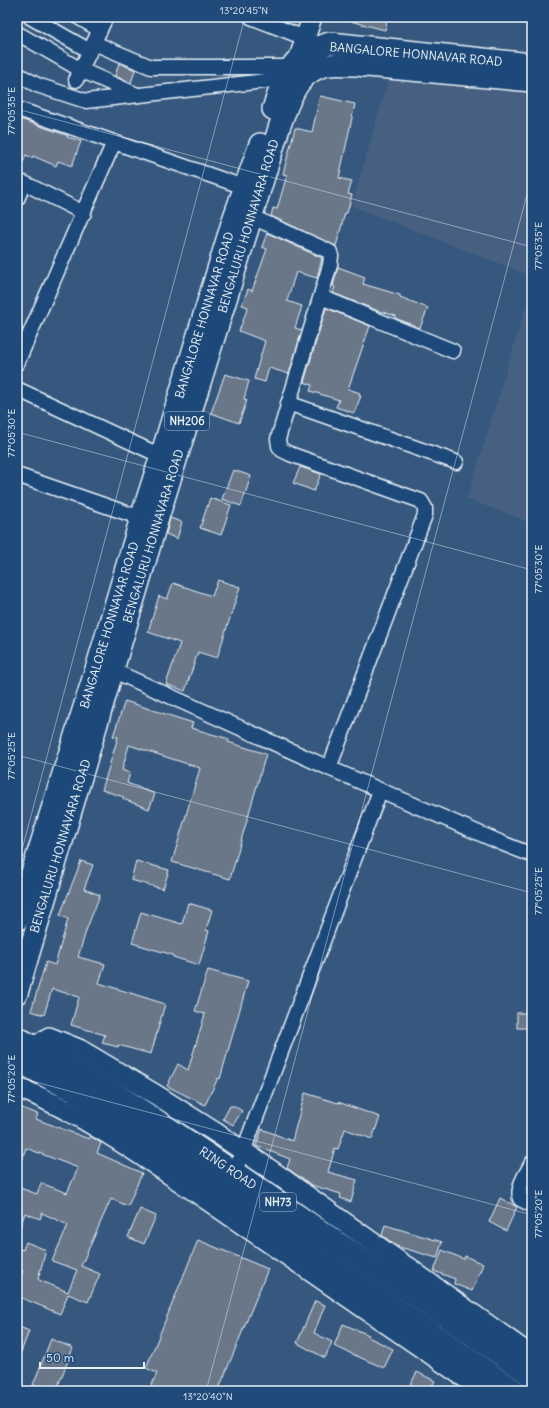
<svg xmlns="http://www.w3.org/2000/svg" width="549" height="1408" viewBox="0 0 549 1408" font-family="Delius,sans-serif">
  <rect width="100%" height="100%" fill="#36587e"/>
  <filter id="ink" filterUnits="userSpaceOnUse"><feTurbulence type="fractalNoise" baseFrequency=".025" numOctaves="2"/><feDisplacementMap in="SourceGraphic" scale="8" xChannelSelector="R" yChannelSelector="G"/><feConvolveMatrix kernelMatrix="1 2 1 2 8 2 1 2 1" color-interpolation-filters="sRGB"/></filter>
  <g filter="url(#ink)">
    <!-- built -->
    <g fill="#466181">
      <polygon points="389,76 532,90 532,276 352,206"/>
      <polygon points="532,287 532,523 467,499"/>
    </g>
    <!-- building -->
    <g fill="#6a7789" stroke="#e8f1f8">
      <polygon points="350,17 388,17 385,30 350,21"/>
      <polygon points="119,63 135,70 131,83 115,76"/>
      <polygon points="320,96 355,104 339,178 352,181 348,194 352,195 347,213 345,213 336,246 271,216 273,208 277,209 287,175 283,174 295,128 312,132"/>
      <polygon points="17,118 66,135 68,135 67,137 81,141 72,166 58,161 56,166 33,156 32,158 26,155 17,176"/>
      <polygon points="267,233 322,258 317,278 296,272 287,301 302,306 295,328 302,330 289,374 269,368 265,382 254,379 265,341 239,331 248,307 242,305 248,289 252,291 267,249 262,247"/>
      <polygon points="338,267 365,277 363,284 400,295 400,297 428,308 420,328 395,318 396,316 376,310 333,293 335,287 333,286"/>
      <polygon points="326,308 370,326 348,389 360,393 359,396 361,396 354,413 336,407 339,400 310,391 312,385 304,382"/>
      <polygon points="225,374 249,381 244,399 247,400 239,423 211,413"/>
      <polygon points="300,467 321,474 314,491 293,483"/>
      <polygon points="233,470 251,476 241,506 222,499"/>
      <polygon points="210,498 231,505 221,535 200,528"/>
      <polygon points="170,518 182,522 177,539 166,534"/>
      <polygon points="218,580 240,587 217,658 198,652 185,691 166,684 180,643 148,632 159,596 167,599 173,583 212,596"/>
      <polygon points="125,701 193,723 191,728 229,739 228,742 266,754 230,879 172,862 200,768 129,745 122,770 130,773 127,783 155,794 149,809 123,799 124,797 102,790 118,737 113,736"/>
      <polygon points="81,861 93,865 84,889 100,895 87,928 78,957 105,964 99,983 165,1004 151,1054 118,1045 118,1047 102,1043 105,1035 71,1025 79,997 52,989 44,1015 31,1011 46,962 55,965 68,919 60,915"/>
      <polygon points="136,861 169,870 163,889 131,880"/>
      <polygon points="188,903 212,910 206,930 209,931 199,965 173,957 173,955 132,943 141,912 182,924"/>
      <polygon points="208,970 248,981 220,1079 218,1078 205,1105 167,1086 178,1064 188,1070 205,1014 195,1011"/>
      <rect x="517" y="1013" width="15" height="15"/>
      <polygon points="305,1093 338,1103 338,1102 380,1117 372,1139 345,1129 338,1149 335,1148 328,1172 357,1180 351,1202 340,1198 341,1194 311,1185 303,1179 303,1178 298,1176 287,1168 290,1159 256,1146 262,1129 292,1141"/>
      <polygon points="17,1106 38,1114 36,1119 89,1139 90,1136 101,1143 97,1153 142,1173 128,1206 111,1199 81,1266 100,1274 88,1302 68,1294 60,1314 17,1296 17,1286 23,1271 17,1269 17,1248 23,1250 26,1242 46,1250 38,1279 39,1280 68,1292 77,1270 52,1261 68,1225 42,1213 40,1219 25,1213 18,1233 17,1232 17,1187 37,1194 41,1183 67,1193 78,1168 26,1148 18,1168 17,1168"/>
      <polygon points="230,1106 234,1106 242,1111 233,1125 223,1119"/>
      <polygon points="500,1198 517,1207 506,1231 489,1222"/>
      <polygon points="140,1209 156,1216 144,1244 128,1237"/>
      <polygon points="385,1225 442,1242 437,1258 396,1246 382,1235"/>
      <polygon points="198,1240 268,1269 218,1391 149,1391 157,1373 146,1368"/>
      <polygon points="442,1250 464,1259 465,1256 483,1264 472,1291 454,1284 455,1279 434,1271"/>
      <polygon points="315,1301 325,1305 314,1333 332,1342 325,1358 297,1343"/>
      <polygon points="343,1324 369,1335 368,1337 393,1349 384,1368 334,1346"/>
      <polygon points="17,1326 29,1331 18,1360 17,1360"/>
      <polygon points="51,1339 73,1348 56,1391 48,1391 33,1385"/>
      <polygon points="417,1372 435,1381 429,1391 420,1391 410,1385"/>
    </g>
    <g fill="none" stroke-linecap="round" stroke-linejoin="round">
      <defs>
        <g id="street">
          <polyline points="30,17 90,51"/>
          <polyline points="78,17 100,30"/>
          <polyline points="251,17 305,38"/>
          <polyline points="17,33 81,70 137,95"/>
          <polyline points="94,43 151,67 291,67"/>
          <polyline points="17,74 37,85 86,101 283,79"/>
          <polyline points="76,80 106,17"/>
          <polyline points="17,110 21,110 244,187"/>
          <polyline points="17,199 24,183 84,213"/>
          <polyline points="252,217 324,249 330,252 331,256 330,265 278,439 279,446 282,450 290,454 421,501 425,508 425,515 329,768"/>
          <polyline points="321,297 453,351"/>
          <polyline points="17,363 114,142"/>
          <polyline points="17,389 161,456"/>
          <polyline points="288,403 456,462"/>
          <polyline points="17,475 141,518"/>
          <polyline points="112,670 329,768 504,844 532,855"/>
          <path d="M532,1163C526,1174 517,1186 520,1199L532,1205"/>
          <polyline points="234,1172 243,1152 380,791"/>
        </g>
        <g id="secondary">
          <polyline points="300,65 299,58 312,17"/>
          <polyline points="35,1047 49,1037 79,1049 158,1096 218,1134 271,1170 532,1356"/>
          <path d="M17,1087C88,1116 151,1162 214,1205C304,1267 394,1329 484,1391"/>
        </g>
        <g id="primary">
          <path d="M273,109C281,86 288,61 312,49C317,47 324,45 330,43L532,64"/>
          <polyline points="17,920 97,666 141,518 161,456 233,220 260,144"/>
          <path d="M17,993L157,521L280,125C290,99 297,71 328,65C337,64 347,65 356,65L532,81"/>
        </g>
        <g id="highway">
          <path d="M17,1038C94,1077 166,1127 238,1175C336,1241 434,1309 532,1376"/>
          <polyline points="17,1060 72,1090 135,1129 515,1391"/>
          <polyline points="399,1285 409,1269"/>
        </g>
      </defs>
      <!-- street casing -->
      <use href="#street" stroke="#e8f1f8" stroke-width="17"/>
      <!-- secondary casing -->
      <use href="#secondary" stroke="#e8f1f8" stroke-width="22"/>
      <!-- primary casing -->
      <use href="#primary" stroke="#e8f1f8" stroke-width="24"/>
      <!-- highway casing -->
      <use href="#highway" stroke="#e8f1f8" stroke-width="25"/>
      <!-- street -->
      <use href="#street" stroke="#1f4a7a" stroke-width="14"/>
      <!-- secondary -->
      <use href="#secondary" stroke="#1f4a7a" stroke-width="19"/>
      <!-- primary -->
      <use href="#primary" stroke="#1f4a7a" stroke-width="21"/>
      <!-- highway -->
      <use href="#highway" stroke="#1f4a7a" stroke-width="22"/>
    </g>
  </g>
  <!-- ticks -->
  <path fill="none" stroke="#e8f1f8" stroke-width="1" stroke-opacity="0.45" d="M17,109L532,247M17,432L532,570M17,755L532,893M17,868L245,17M17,1077L532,1215M206,1391L532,176"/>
  <g text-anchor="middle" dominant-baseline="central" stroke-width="4" stroke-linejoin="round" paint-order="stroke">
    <!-- shield labels -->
    <g fill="#1f4a7a" stroke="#acbfd2" stroke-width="1">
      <rect x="165" y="412" width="44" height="18" rx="3"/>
      <rect x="260" y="1193" width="36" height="18" rx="3"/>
    </g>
    <g font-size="11" font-weight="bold" fill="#e8f1f8">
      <text x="187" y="421">NH206</text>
      <text x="278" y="1202">NH73</text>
    </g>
    <!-- street labels -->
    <g font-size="12" fill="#e8f1f8" stroke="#1f4a7a">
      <text transform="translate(416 54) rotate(5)">BANGALORE HONNAVAR ROAD</text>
      <text transform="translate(248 226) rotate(-73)">BENGALURU HONNAVARA ROAD</text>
      <text transform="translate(204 315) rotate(-73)">BANGALORE HONNAVAR ROAD</text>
      <text transform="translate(153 536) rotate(-73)">BENGALURU HONNAVARA ROAD</text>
      <text transform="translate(109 625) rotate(-73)">BANGALORE HONNAVAR ROAD</text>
      <text transform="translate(60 846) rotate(-73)">BENGALURU HONNAVARA ROAD</text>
      <text transform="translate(228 1168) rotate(34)">RING ROAD</text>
    </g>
  </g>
  <!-- margin -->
  <rect width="549" height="1408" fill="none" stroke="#1f4a7a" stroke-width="44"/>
  <!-- scale -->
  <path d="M40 1362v6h104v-6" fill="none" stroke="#e8f1f8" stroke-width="2"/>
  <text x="46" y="1362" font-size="12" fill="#e8f1f8" stroke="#1f4a7a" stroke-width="3" paint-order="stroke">50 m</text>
  <rect x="22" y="22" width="505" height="1364" fill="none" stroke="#e8f1f8" stroke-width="1.5"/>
  <g font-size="10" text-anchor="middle" fill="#e8f1f8">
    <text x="244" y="14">13°20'45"N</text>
    <text transform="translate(11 111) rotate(-90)" y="4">77°05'35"E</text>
    <text transform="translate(538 246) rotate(-90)" y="4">77°05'35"E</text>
    <text transform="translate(11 433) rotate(-90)" y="4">77°05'30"E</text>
    <text transform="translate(538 569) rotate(-90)" y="4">77°05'30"E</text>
    <text transform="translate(11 756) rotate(-90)" y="4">77°05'25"E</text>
    <text transform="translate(538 891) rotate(-90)" y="4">77°05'25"E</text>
    <text transform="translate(11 1079) rotate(-90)" y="4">77°05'20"E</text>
    <text transform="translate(538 1214) rotate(-90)" y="4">77°05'20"E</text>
    <text x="208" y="1400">13°20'40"N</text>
  </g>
</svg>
